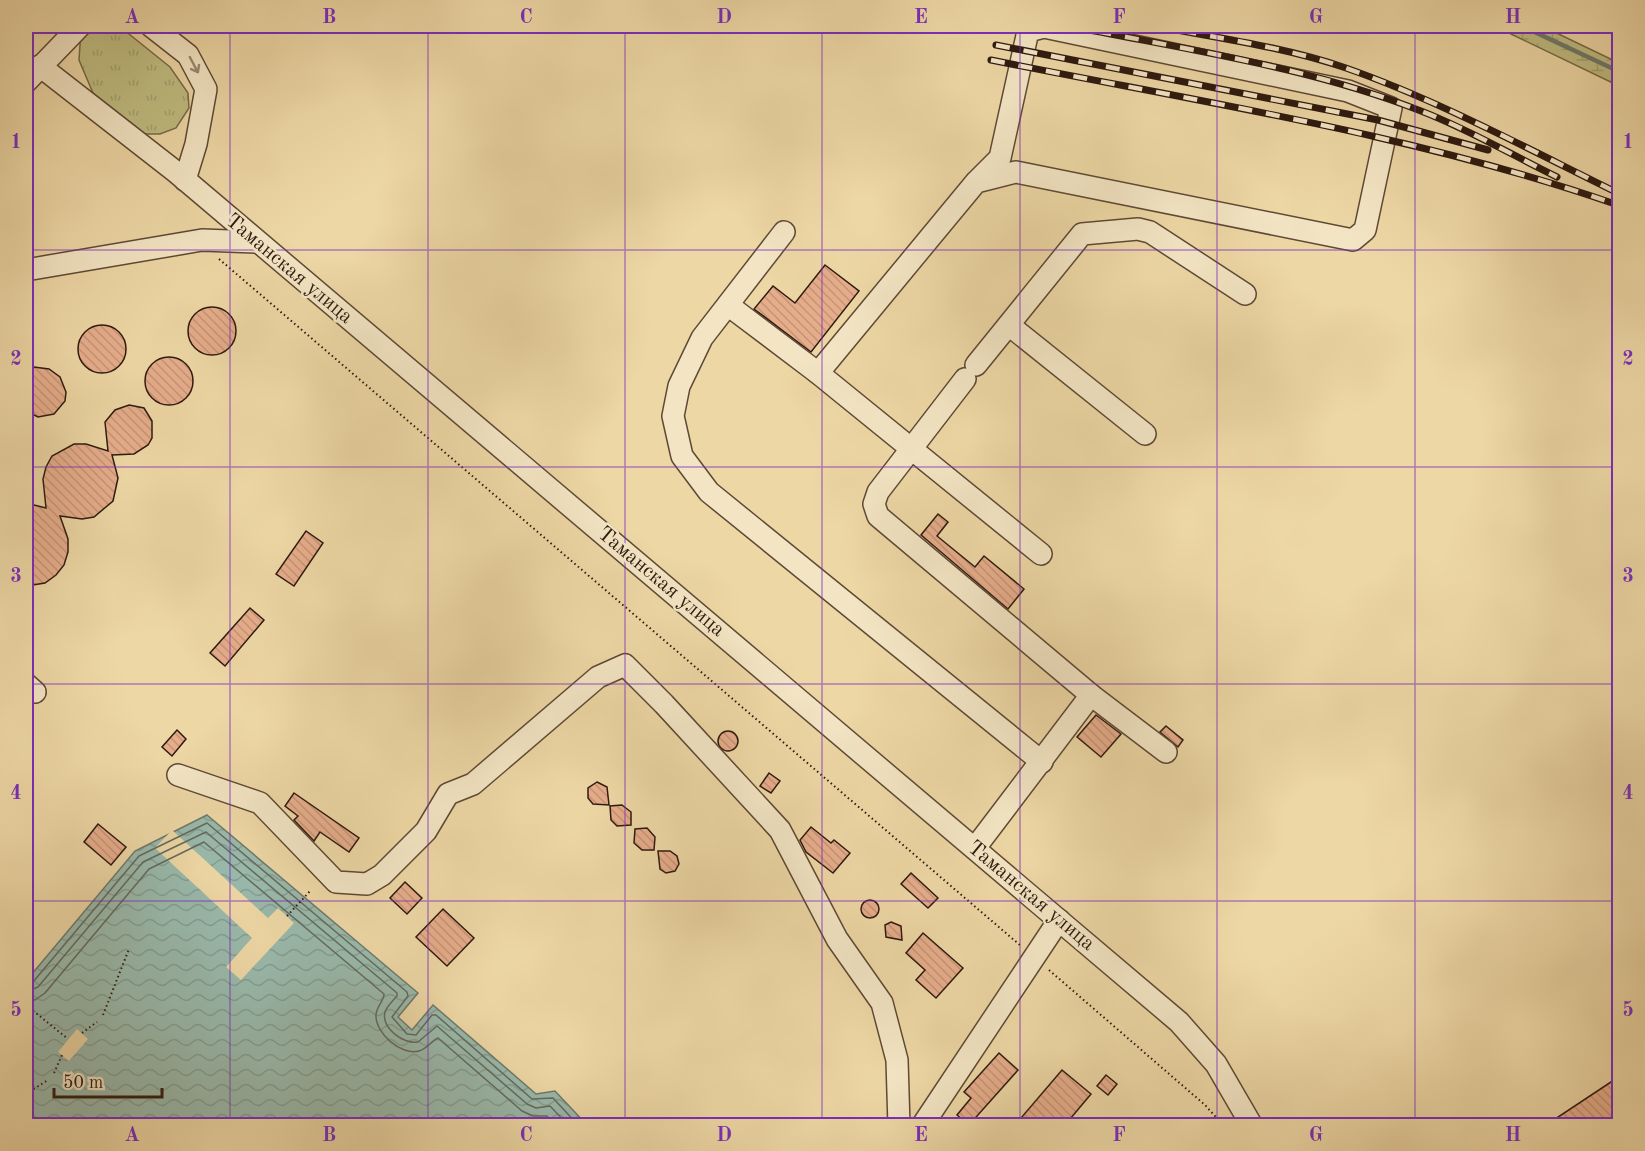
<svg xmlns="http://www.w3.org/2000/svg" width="1645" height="1151" viewBox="0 0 1645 1151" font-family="'Old Standard TT',serif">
  <defs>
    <pattern id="grass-tufts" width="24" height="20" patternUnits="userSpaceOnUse" patternTransform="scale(1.5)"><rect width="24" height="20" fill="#bfbc81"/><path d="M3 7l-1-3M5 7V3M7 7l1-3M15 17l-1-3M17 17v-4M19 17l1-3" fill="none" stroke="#a4a16e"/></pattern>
    <pattern id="wetland-marsh" width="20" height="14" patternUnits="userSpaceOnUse" patternTransform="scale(1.5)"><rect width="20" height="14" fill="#bfbc81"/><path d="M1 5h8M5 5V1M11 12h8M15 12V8" fill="none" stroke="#a4a16e"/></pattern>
    <pattern id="water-waves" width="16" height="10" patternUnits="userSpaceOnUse" patternTransform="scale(1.5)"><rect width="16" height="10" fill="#99b9ab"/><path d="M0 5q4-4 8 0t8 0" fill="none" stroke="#849e92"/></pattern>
    <pattern id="building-back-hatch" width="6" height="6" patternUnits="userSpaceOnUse" patternTransform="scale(1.5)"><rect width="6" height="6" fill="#e6ad8b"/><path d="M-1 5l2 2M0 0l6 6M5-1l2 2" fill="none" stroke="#c69477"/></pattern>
  </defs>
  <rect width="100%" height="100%" fill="#edd7a5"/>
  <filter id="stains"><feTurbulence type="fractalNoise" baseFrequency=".00333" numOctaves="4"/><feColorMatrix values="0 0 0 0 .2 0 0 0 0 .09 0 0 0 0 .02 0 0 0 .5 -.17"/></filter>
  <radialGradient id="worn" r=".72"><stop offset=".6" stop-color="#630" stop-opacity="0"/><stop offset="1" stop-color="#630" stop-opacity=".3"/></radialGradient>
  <!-- grass -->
  <polygon fill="url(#grass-tufts)" stroke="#766b48" stroke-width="1.5" points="88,26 119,26 170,67 188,93 189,108 176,128 160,134 145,134 93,93 79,60 81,30"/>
  <!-- wetland -->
  <polygon fill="url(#wetland-marsh)" stroke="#766b48" stroke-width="1.5" points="1501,26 1542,26 1619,63 1619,86 1511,34"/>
  <!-- water -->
  <polygon fill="url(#water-waves)" stroke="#6e796d" stroke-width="1.5" points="207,815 418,993 398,1017 412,1030 433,1005 536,1094 555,1091 587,1125 26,1126 26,981 135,851"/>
  <!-- pier -->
  <g fill="#edd7a5">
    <polygon points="172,830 268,918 278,908 294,923 241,980 226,967 252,938 155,848"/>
    <polygon points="77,1029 88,1039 69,1061 58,1052"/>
  </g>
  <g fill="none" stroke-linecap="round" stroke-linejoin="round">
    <!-- shore -->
    <g stroke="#646a5e" stroke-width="1.5">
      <polyline points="26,984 33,982 139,856 207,823 407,992 408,996 392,1017 407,1034 416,1035 432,1015 436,1015 532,1099 553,1098 579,1126"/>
      <path d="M26,992L38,987L143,862L206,832L397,993V996C393,1001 387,1006 385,1012C381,1028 404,1045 418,1042L437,1026L527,1104L536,1108L550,1106L569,1126"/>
      <path d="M26,1001L35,1000L45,993L149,869L204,842L384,994C384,1001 376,1007 376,1015C375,1033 401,1056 419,1051C427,1049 431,1041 438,1038L522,1111L533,1116H547L556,1126"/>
    </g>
    <!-- stream -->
    <polyline stroke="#6e796d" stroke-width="4.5" points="1522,26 1620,72"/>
  </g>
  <!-- building -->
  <g fill="url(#building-back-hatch)" stroke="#2e1a10" stroke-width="1.5">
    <polygon points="825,265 859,291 811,352 754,309 773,286 795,303"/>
    <circle cx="212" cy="331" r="24"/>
    <circle cx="102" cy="349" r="24"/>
    <circle cx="169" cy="381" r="24"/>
    <polygon points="26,366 49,369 60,377 66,392 65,401 54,414 38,417 26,411"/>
    <polygon points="129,405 144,408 152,421 152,438 148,445 134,454 112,455 118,478 113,501 94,517 82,519 60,516 68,539 68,552 64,565 56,575 45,583 26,586 26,503 46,508 43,479 46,467 52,456 74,444 86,444 108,451 105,422 115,410"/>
    <polygon points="938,514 948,522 937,536 975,567 984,556 1024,589 1008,609 921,535"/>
    <polygon points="306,531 323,543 294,586 276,574"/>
    <polygon points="250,608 264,620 225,666 210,653"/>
    <polygon points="1096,715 1121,734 1101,757 1077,737"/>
    <polygon points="1166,726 1183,740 1178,747 1160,732"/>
    <polygon points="177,730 186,739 172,756 162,747"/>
    <circle cx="728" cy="741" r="10"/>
    <polygon points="769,773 780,781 771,793 760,786"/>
    <polygon points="597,782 607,787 609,805 593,804 588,798 588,788"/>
    <polygon points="294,793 359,838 349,852 320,832 314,841 294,820 298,816 285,806"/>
    <polygon points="622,805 631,812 631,825 617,826 611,820 610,806"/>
    <polygon points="98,824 126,847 111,865 84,842"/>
    <polygon points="811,827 831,843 834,840 850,853 833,873 806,852 800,840"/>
    <polygon points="647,828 655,837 654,850 642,850 634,843 635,829"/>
    <polygon points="658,851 670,851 677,856 679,864 675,871 666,873 660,869"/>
    <polygon points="911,873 938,898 928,908 901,884"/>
    <polygon points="405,882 422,898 407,914 390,898"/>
    <circle cx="870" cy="909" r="9"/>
    <polygon points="443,909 474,938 447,966 416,937"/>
    <polygon points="891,922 901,926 902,940 886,937 885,925"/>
    <polygon points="923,933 963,968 936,998 916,980 925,970 906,953"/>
    <polygon points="999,1053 1018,1070 969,1125 957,1115 971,1098 964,1092"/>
    <polygon points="1062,1070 1091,1094 1065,1125 1015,1125"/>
    <polygon points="1106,1075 1117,1084 1108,1095 1097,1086"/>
    <polygon points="1620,1076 1620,1125 1546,1125"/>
  </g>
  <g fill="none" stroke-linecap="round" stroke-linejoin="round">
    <defs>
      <g id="minor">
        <polyline points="151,26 188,55 206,89 196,144 185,180"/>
        <polyline points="40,66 176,172 1179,1022 1216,1064 1252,1126"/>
        <polyline points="26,82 80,26"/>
        <polyline points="784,232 702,338 679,386 673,416 682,456 709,492 1042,762"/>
        <polyline points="26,270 202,240 256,242"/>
        <polyline points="728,305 818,373 1041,554"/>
        <polyline points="1009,325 1145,434"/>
        <polyline points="976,365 1082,234 1138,229 1150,232 1245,294"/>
        <polyline points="818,373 976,182 1000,158 1028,31 1044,27 1348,91 1391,108 1365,230 1353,240 1016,172 976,182"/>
        <polyline points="965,379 878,492 874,504 878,516 1091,695 975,848"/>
        <polyline points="26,684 35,692"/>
        <polyline points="1091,695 1166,752"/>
        <polyline points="178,775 260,803 336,882 367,884 382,875 426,831 448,794 473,784 598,677 625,665 664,704 780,830 837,939 882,1003 897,1060 899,1126"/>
        <polyline points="922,1126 1059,920"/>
      </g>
    </defs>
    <!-- minor casing -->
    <use href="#minor" stroke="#5e4935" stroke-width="24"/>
    <!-- path -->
    <g stroke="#2e1a10" stroke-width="2" stroke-dasharray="1.5 3" stroke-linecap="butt">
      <polyline points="219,259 1021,946"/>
      <polyline points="287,916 311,890"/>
      <polyline points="1049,970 1205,1105 1224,1126"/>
      <polyline points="26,1005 68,1039"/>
      <polyline points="103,1015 129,949"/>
      <polyline points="82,1033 97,1022"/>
      <polyline points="54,1073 62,1055"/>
      <polyline points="26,1094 48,1080"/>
    </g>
    <!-- minor -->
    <use href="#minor" stroke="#f3e5c4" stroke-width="21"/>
    <defs>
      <g id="rail">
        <path d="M1070,26C1188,50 1309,67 1421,111C1468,129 1512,155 1557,177"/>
        <path d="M1155,26C1218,38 1285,47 1346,68C1440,101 1530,150 1620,194"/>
        <polyline points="996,45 1378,120 1488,150"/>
        <path d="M991,60C1200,102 1413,134 1615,204"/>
      </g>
    </defs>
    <!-- rail casing -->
    <use href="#rail" stroke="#2e1a10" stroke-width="7"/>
    <!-- rail -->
    <use href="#rail" stroke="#f3e5c4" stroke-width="4.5" stroke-dasharray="14" stroke-linecap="butt"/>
  </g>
  <!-- one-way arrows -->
  <defs><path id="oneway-shaft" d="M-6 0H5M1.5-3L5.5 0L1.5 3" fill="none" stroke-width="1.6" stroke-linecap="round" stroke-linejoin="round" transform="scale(1.5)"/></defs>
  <use stroke="#9a8a73" href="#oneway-shaft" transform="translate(194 65) rotate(62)"/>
  <!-- grid -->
  <path fill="none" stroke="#7b2cbf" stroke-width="1.5" stroke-opacity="0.55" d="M230,26V1126M428,26V1126M625,26V1126M822,26V1126M1020,26V1126M1217,26V1126M1415,26V1126M26,250H1620M26,467H1620M26,684H1620M26,901H1620"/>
  <g text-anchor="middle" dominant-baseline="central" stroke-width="5" stroke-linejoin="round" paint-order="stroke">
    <!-- street labels -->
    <g font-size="21" fill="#2e1a10" stroke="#f3e5c4">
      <text transform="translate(289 269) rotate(40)">Таманская улица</text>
      <text transform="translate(661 582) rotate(40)">Таманская улица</text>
      <text transform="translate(1031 896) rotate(40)">Таманская улица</text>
    </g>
  </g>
  <!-- margin -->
  <rect width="1645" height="1151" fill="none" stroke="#edd7a5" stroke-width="66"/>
  <!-- scale -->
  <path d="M54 1088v9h108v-9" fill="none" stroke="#2e1a10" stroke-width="3"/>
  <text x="63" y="1088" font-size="18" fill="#2e1a10" stroke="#f3e5c4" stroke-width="4.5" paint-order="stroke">50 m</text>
  <rect x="33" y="33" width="1579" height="1085" fill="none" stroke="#7b2cbf" stroke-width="2"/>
  <g font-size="20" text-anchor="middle" font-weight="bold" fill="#7b2cbf">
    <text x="132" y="23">A</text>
    <text x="329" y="23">B</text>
    <text x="526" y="23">C</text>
    <text x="724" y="23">D</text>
    <text x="921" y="23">E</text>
    <text x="1119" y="23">F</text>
    <text x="1316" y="23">G</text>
    <text x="1513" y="23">H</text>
    <text x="16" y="148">1</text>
    <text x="1628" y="148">1</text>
    <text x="16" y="365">2</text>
    <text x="1628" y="365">2</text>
    <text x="16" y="582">3</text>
    <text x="1628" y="582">3</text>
    <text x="16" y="799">4</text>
    <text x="1628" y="799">4</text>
    <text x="16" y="1016">5</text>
    <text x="1628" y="1016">5</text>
    <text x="132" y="1141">A</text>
    <text x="329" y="1141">B</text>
    <text x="526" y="1141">C</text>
    <text x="724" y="1141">D</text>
    <text x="921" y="1141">E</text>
    <text x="1119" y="1141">F</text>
    <text x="1316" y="1141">G</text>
    <text x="1513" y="1141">H</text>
  </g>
  <rect width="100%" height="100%" filter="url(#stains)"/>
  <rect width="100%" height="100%" fill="url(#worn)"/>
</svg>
